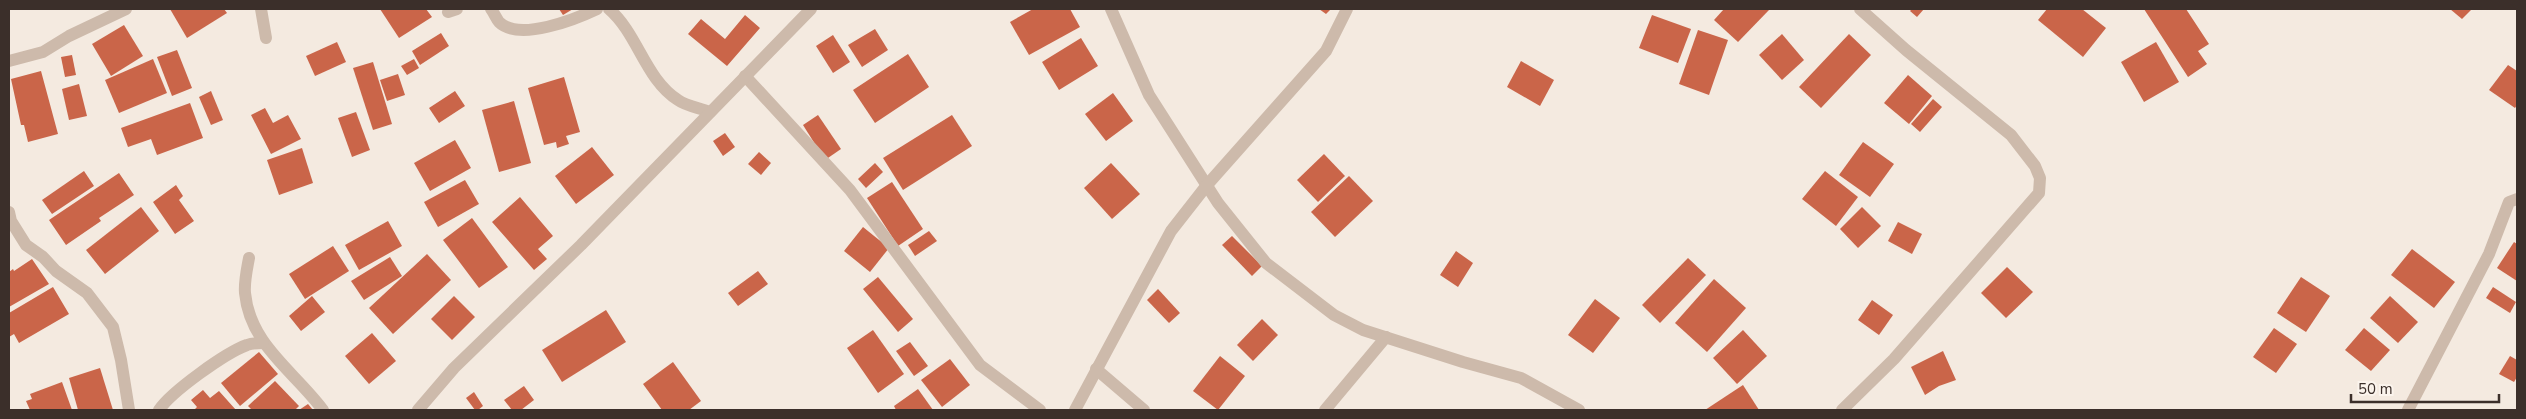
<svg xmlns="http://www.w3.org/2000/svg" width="2526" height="419" viewBox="0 0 2526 419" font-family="'Nunito Sans',sans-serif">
  <rect width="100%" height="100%" fill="#f4eae0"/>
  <!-- building -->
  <g fill="#ca6549">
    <polygon points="170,9 224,9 227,13 187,38"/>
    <polygon points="380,9 426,9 432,17 399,38"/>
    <polygon points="559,9 573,9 563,15"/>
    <polygon points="1033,9 1070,9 1080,27 1029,55 1010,22"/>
    <polygon points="1319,9 1331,9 1326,14"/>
    <polygon points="1724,9 1770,9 1738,42 1714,20"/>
    <polygon points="1912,9 1924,9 1917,17 1910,11"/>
    <polygon points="2047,9 2082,9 2106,28 2083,57 2038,20"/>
    <polygon points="2144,9 2186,9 2209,44 2198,51 2207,64 2188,77"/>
    <polygon points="2450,9 2472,9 2462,19"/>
    <polygon points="745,15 760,28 727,66 688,34 701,19 725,39"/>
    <polygon points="1652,15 1691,29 1678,63 1639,48"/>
    <polygon points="124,25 143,56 111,76 92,44"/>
    <polygon points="875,29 888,50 862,67 848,45"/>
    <polygon points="1698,30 1728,40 1709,95 1679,84"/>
    <polygon points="441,33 449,46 420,65 412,51"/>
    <polygon points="1782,34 1804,60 1782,80 1759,55"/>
    <polygon points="1849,34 1871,55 1821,108 1799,87"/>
    <polygon points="833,35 850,62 833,73 816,46"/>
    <polygon points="1081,38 1098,66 1059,90 1042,62"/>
    <polygon points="337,42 346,62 315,76 306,56"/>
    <polygon points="2156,42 2179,82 2144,102 2121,62"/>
    <polygon points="177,50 192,88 172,96 157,57"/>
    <polygon points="908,54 929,87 875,123 853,90"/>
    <polygon points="72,55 76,75 65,77 61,57"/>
    <polygon points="153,59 167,93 119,113 105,80"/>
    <polygon points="414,59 419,68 407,75 401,66"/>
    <polygon points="1521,61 1554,80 1540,106 1507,87"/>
    <polygon points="373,62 392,124 373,130 353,68"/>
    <polygon points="2508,65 2517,71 2517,105 2515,108 2489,90"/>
    <polygon points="41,71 58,134 28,142 24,125 21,125 11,79"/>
    <polygon points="398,74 405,95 387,101 380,80"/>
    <polygon points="1908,75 1932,96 1909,124 1884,103"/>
    <polygon points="564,77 580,132 566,136 569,144 557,148 556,142 544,145 528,88"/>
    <polygon points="79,84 87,116 69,120 62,89"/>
    <polygon points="211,91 223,120 211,125 199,97"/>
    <polygon points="455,91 465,106 439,123 429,108"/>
    <polygon points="1113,93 1133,121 1106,141 1085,114"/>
    <polygon points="1933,99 1942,107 1920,132 1911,124"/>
    <polygon points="514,101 531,163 499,172 482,110"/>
    <polygon points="190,103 203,138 157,155 151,139 128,147 121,128"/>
    <polygon points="265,108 273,123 288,115 301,139 271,154 251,115"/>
    <polygon points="356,112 370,150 352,157 338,118"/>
    <polygon points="818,115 841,149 825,160 803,125"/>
    <polygon points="952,115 972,146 903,190 883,158"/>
    <polygon points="725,133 735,147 723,156 713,141"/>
    <polygon points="455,140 471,168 430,191 414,163"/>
    <polygon points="1863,142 1894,164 1870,197 1839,175"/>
    <polygon points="592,147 614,175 576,204 555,176"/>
    <polygon points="302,148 313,183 279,195 267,160"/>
    <polygon points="759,152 771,163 761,175 748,164"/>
    <polygon points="1324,154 1345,176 1318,202 1297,180"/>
    <polygon points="875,163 883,172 866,188 858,179"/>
    <polygon points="1111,163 1140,194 1112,219 1084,188"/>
    <polygon points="84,171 94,186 52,214 42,200"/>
    <polygon points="1825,171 1858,197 1836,226 1802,199"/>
    <polygon points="119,173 134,195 99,218 101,221 66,245 49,220"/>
    <polygon points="1349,176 1373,201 1335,237 1311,212"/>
    <polygon points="465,180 479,204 438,227 424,202"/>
    <polygon points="892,182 923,229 898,246 867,198"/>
    <polygon points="176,185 183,196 179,200 194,221 175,234 153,202"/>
    <polygon points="520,197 553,236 538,249 547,259 534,270 492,222"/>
    <polygon points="141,207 159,231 105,274 86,250"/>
    <polygon points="1862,207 1881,226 1858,248 1840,229"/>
    <polygon points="472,218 508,267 479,288 443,240"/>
    <polygon points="388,221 402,246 359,270 345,245"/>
    <polygon points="1898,222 1922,234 1912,254 1888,241"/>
    <polygon points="863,227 889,248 870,272 844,251"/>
    <polygon points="929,231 937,241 915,256 908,245"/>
    <polygon points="1232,236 1262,266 1252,276 1222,245"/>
    <polygon points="2514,242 2517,244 2517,281 2497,268"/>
    <polygon points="333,246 349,271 305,299 289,274"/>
    <polygon points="2412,249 2455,282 2434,308 2391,275"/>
    <polygon points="1456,251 1473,263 1458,287 1440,275"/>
    <polygon points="427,254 451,280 393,334 369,308"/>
    <polygon points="390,257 402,276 364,300 351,281"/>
    <polygon points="1688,258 1706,275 1660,323 1642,305"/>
    <polygon points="32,259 49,284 9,307 9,272 13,269 14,271"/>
    <polygon points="2007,267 2033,292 2006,318 1981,293"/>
    <polygon points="758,271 768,284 738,306 728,293"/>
    <polygon points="878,277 913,319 898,332 863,289"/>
    <polygon points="2301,277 2330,296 2306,332 2277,313"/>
    <polygon points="1714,279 1746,308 1707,352 1675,323"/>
    <polygon points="53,287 69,314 19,343 14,334 9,337 9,313"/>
    <polygon points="2493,287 2516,302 2510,313 2486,298"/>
    <polygon points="1158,289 1180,313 1169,323 1147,300"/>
    <polygon points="312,296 325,312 301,331 289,316"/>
    <polygon points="454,296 475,317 452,340 431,319"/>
    <polygon points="2390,296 2418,322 2398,343 2370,318"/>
    <polygon points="1595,299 1620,318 1593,353 1568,335"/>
    <polygon points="1872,300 1893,315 1879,335 1858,320"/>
    <polygon points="606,310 626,342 562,382 542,350"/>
    <polygon points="1262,319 1278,335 1253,361 1237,345"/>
    <polygon points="2274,328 2297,344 2276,373 2253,357"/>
    <polygon points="2364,328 2390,350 2371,371 2345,350"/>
    <polygon points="873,330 904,374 878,393 847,348"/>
    <polygon points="1743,330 1767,356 1737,384 1713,358"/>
    <polygon points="372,333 396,361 369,384 345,356"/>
    <polygon points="910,342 928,366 914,376 896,351"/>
    <polygon points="1943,351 1956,380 1939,386 1925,395 1911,367"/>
    <polygon points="259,352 278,374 240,406 221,383"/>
    <polygon points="1220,356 1245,376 1218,410 1193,391"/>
    <polygon points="2510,356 2517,360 2517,377 2514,382 2499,374"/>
    <polygon points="950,359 970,385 942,407 921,380"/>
    <polygon points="673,362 701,401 689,410 662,410 643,384"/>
    <polygon points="100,368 113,410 78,410 69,378"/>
    <polygon points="275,381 299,406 295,410 252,410 248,406"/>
    <polygon points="62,382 72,410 30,410 26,401 32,399 30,394"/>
    <polygon points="1743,385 1759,410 1705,410"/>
    <polygon points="524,386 534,400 521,410 512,410 504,400"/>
    <polygon points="918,389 933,410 896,410 894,406"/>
    <polygon points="203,390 210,398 219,391 236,410 194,410 197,407 191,400"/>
    <polygon points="474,392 483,406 478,410 475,410 466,398"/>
    <polygon points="308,404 313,410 299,410"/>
  </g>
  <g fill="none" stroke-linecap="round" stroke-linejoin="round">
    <!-- minor -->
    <g stroke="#cdbaab" stroke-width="12">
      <polyline points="261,9 266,38"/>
      <path d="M491,9C494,13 496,18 499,22C519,42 576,19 597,9"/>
      <path d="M609,9C638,34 645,79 678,100C686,106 700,108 710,112"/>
      <polyline points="1111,9 1149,95 1218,203 1266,263 1334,315 1363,330 1463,362 1521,378 1579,410"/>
      <polyline points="448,12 457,9"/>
      <polyline points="9,61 43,52 69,36 126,9"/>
      <polyline points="745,76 850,190 980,365 1040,410"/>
      <polyline points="9,212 11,221 26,245 43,257 56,271 87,293 113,327 121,360 129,410"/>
      <path d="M249,258C247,269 244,282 245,293C250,345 294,371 323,410"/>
      <polyline points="1096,369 1144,410"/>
      <path d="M159,410C171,392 225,353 247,345C252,343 258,343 263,343"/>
      <polyline points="418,410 454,368 581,245 811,9"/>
      <polyline points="1075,410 1171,231 1207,185 1326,51 1347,9"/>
      <polyline points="1325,410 1386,337"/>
      <polyline points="1842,410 1894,359 2039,193 2040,178 2035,166 2011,135 1906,50 1860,9"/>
      <polyline points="2408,410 2489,254 2509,202 2517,199"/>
    </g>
  </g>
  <!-- border -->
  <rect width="2526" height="419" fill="none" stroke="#3b2f2a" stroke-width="20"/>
  <!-- scale -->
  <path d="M2351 394v8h148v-8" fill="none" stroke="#3b2f2a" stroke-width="2.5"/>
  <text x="2358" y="394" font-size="15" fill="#3b2f2a" stroke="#fbf4ed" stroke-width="4" paint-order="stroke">50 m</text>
</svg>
